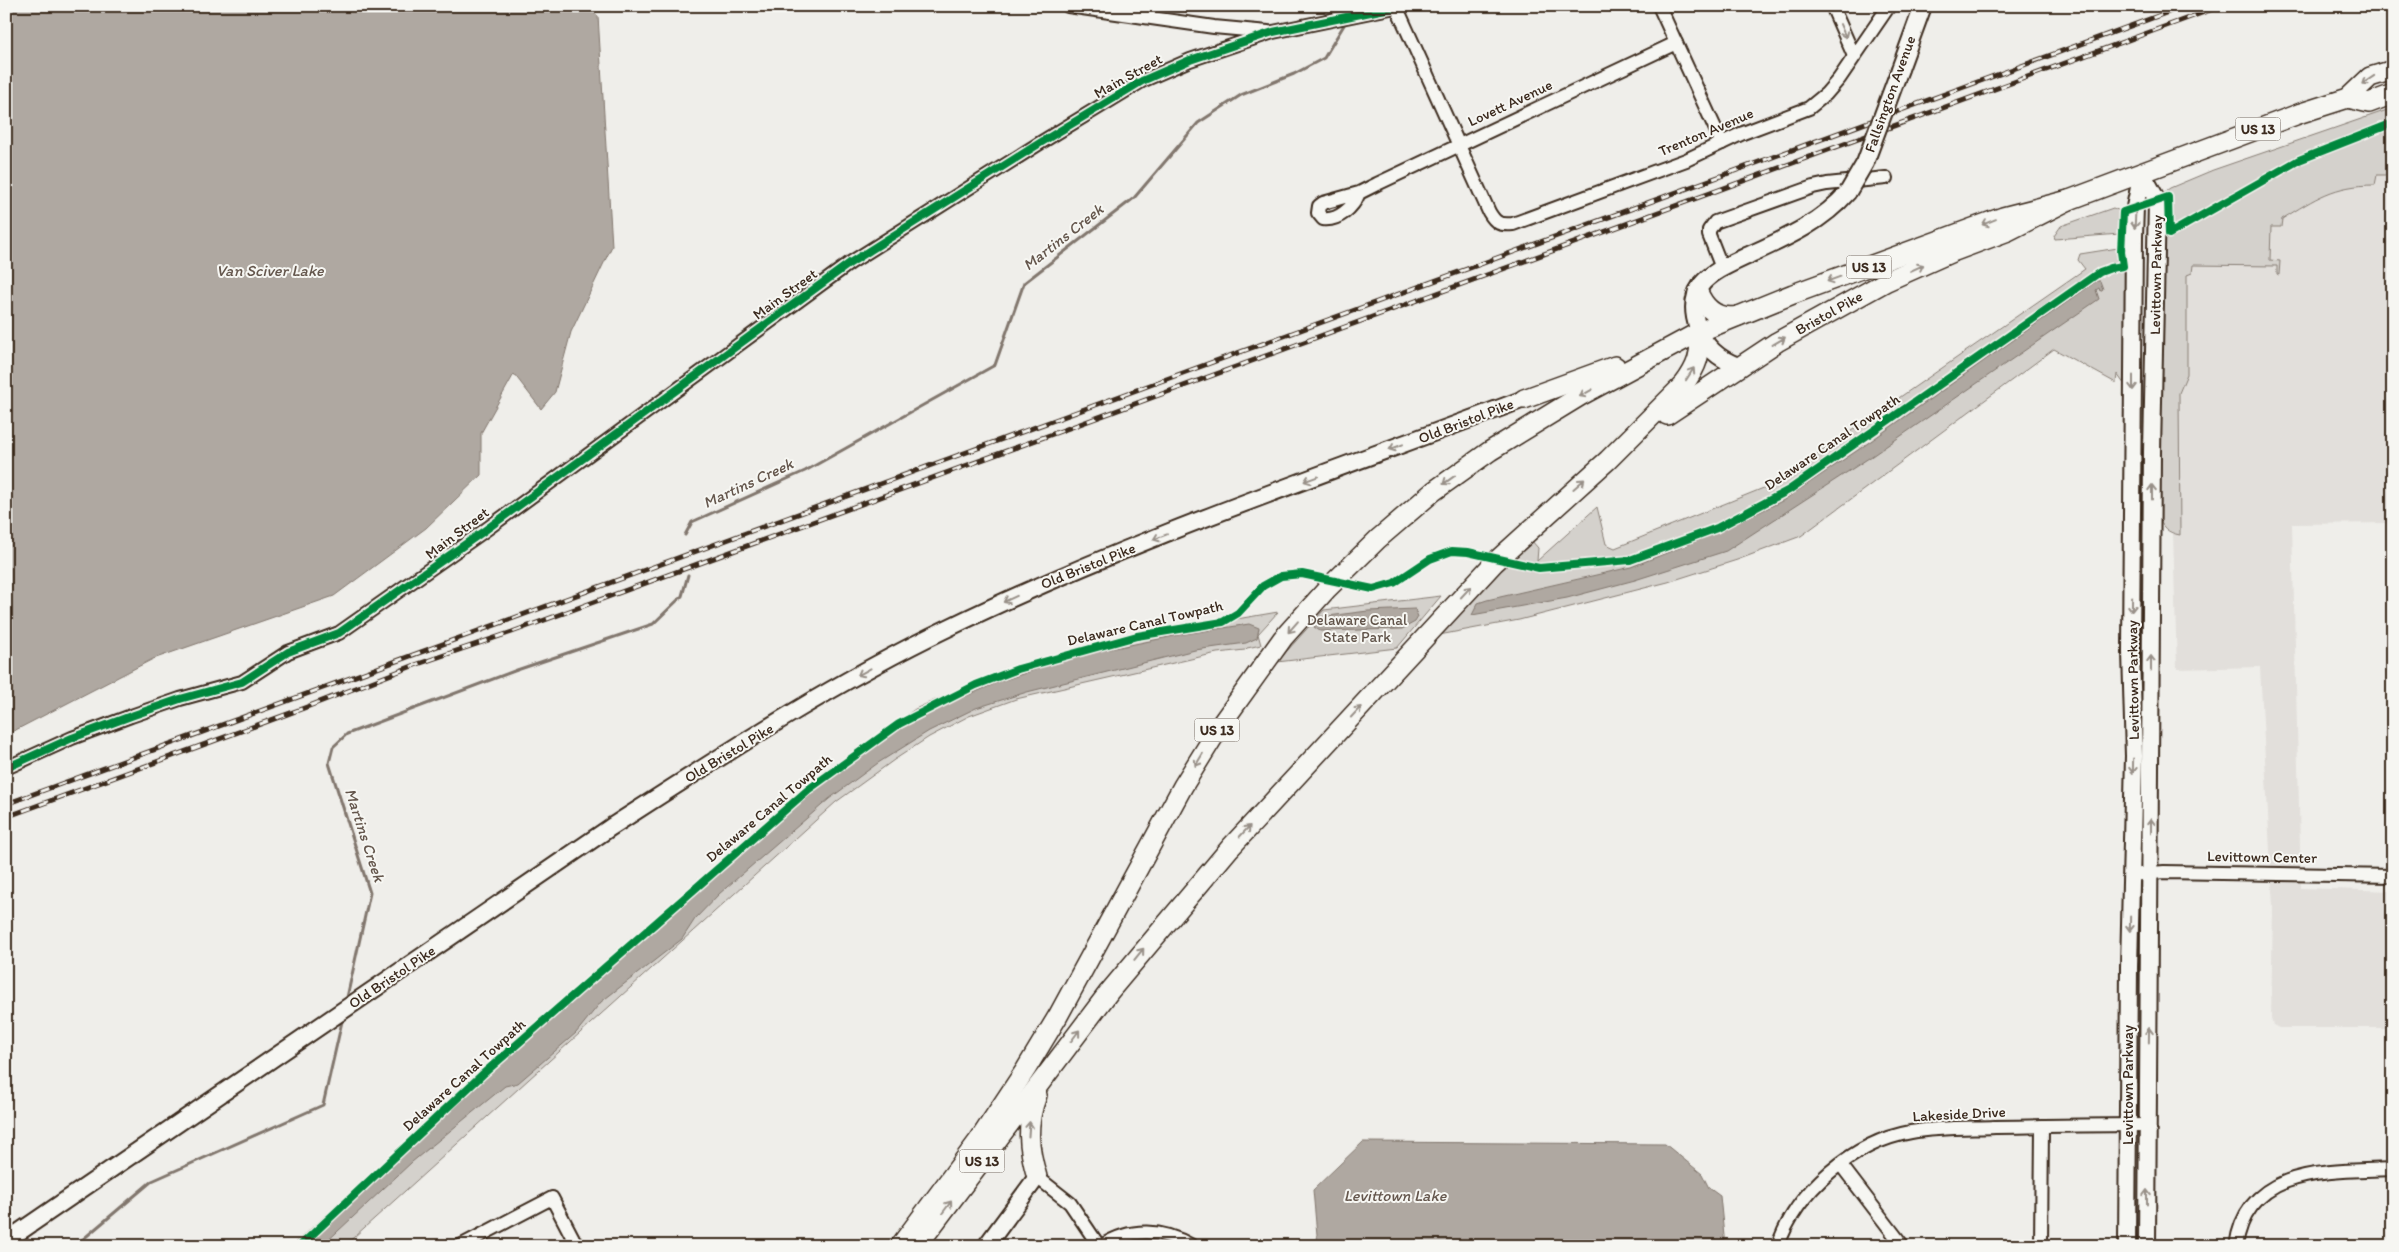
<svg xmlns="http://www.w3.org/2000/svg" width="2399" height="1252" viewBox="0 0 2399 1252" font-family="Itim,sans-serif">
  <rect width="100%" height="100%" fill="#efeeea"/>
  <filter id="ink" filterUnits="userSpaceOnUse"><feTurbulence type="fractalNoise" baseFrequency=".02" numOctaves="2"/><feDisplacementMap in="SourceGraphic" scale="10" xChannelSelector="R" yChannelSelector="G"/><feConvolveMatrix kernelMatrix="1 2 1 2 8 2 1 2 1" color-interpolation-filters="sRGB"/></filter>
  <g filter="url(#ink)">
    <!-- built -->
    <polygon fill="#e2dfdb" points="2393,107 2393,523 2292,524 2301,888 2393,891 2393,1028 2279,1028 2273,1025 2271,1019 2273,906 2260,667 2177,669 2163,193 2194,178"/>
    <!-- green -->
    <g fill="#d4d1cc" stroke="#887e75">
      <polygon points="1327,6 1355,6 1324,14"/>
      <path d="M2393,108V175H2377L2375,185C2334,185 2316,198 2282,219L2281,227H2271L2270,260L2280,261L2279,275L2277,274V266L2193,265L2192,273L2187,275V374L2179,393L2180,535C2168,533 2161,527 2158,515L2163,193L2170,188L2213,170Z"/>
      <polygon points="2113,208 2120,211 2120,234 2055,239 2054,236 2061,226"/>
      <polygon points="2118,248 2126,252 2129,258 2127,388 2117,374 2116,383 2054,349 1801,536 1737,560 1668,582 1519,620 1439,635 1531,540 1538,548 1537,561 1597,507 1606,544 1615,548 1776,483 2085,269 2078,260 2080,254"/>
      <polygon points="1441,596 1397,648 1277,662 1324,610"/>
      <polygon points="1278,612 1258,634 1261,645 1247,648 1245,650 1217,653 1016,699 969,716 929,737 894,760 836,802 344,1246 292,1246 461,1091 675,906 817,778 915,709 997,672 1137,636"/>
    </g>
    <!-- water -->
    <g fill="#afa8a1" stroke="#81766d">
      <polygon points="6,6 586,6 598,16 612,246 571,332 555,392 541,409 514,374 481,433 481,475 426,528 334,596 153,659 6,735"/>
      <polygon points="2097,281 2100,281 2103,289 2100,291 2099,288 2096,290 2099,299 1872,456 1726,551 1635,580 1567,598 1472,615 1478,603 1487,600 1631,567 1715,534 1784,500 1861,448"/>
      <polygon points="1415,609 1418,617 1415,622 1402,629 1320,631 1314,627 1320,617 1368,611"/>
      <polygon points="1249,624 1259,628 1257,638 1246,643 1195,650 1027,692 976,708 929,731 878,763 829,799 719,894 695,919 682,939 601,1002 576,1033 518,1083 505,1086 412,1162 322,1246 304,1246 513,1051 706,883 827,779 906,722 999,682 1076,656 1179,635"/>
      <polygon points="1363,1142 1665,1144 1702,1174 1709,1188 1720,1196 1725,1246 1318,1246 1313,1190"/>
    </g>
    <g fill="none" stroke-linecap="round" stroke-linejoin="round">
      <!-- stream -->
      <g stroke="#81766d" stroke-width="3">
        <polyline points="685,535 692,522 805,471 995,365 1024,283 1134,198 1198,123 1241,95 1294,74 1324,58 1347,20"/>
        <polyline points="346,1002 370,893 329,763 333,747 347,734 517,670 653,624 682,596 688,575"/>
        <polyline points="75,1246 152,1181 323,1105 343,1017"/>
      </g>
      <defs>
        <g id="minor">
          <polyline points="1068,6 1214,27 1268,32"/>
          <polyline points="1659,6 1722,143"/>
          <polyline points="1832,6 1854,56"/>
          <path d="M1397,8L1489,212C1496,224 1500,225 1513,224L1686,160L1743,133L1809,108L1826,94L1839,79L1889,6"/>
          <path d="M1359,193L1323,203L1319,206L1318,213L1323,219C1338,221 1353,208 1359,193L1377,184L1676,43"/>
          <polyline points="1722,268 1709,235 1709,230 1715,222 1813,187 1827,184 1886,178"/>
          <polyline points="6,768 72,738 131,716 180,699 242,682 288,652 339,633 484,531 850,263 1040,143 1142,81 1190,60 1273,32 1400,6"/>
          <polyline points="2130,875 2164,872 2393,876"/>
          <polyline points="1841,1165 1903,1246"/>
          <polyline points="1037,1177 1070,1203 1099,1246"/>
          <polyline points="460,1246 552,1198 577,1246"/>
          <path d="M1102,1246C1130,1227 1163,1229 1192,1246"/>
          <path d="M1778,1246C1796,1191 1854,1142 1911,1132C1939,1127 1968,1128 1995,1127C2046,1126 2097,1125 2148,1125"/>
          <polyline points="2041,1246 2042,1126"/>
          <path d="M2236,1246C2247,1165 2332,1172 2393,1169"/>
        </g>
        <g id="major">
          <polyline points="1900,69 1923,6"/>
          <polyline points="2142,173 2157,200 2152,452 2147,1246"/>
          <path d="M1738,366C1719,359 1705,348 1698,328C1693,314 1692,298 1701,285C1713,270 1733,263 1749,255C1786,238 1821,223 1848,192"/>
          <path d="M6,1241L611,827C720,757 831,684 948,628C1134,538 1331,472 1524,399"/>
          <polyline points="986,1246 1037,1177"/>
          <polyline points="2127,1246 2129,967 2134,756 2131,652 2134,237 2135,207 2142,173"/>
        </g>
        <g id="highway">
          <polyline points="2348,98 2369,103 2393,94"/>
          <path d="M1698,292C1705,309 1718,320 1738,316"/>
          <polyline points="1524,399 1615,366"/>
          <polyline points="1667,415 1777,342 1887,281 1952,252 2008,231 2069,200 2301,113 2348,98 2370,77 2393,70"/>
          <path d="M1037,1095C1026,1124 1028,1147 1037,1177"/>
          <polyline points="900,1246 979,1140 1026,1069 1058,1016 1183,786 1222,723 1283,638 1327,589 1378,539 1434,491 1490,451 1580,396 1699,332 1793,294 2003,217 2069,200"/>
          <path d="M917,1246L1109,992L1230,848L1494,563L1608,460L1684,384C1697,367 1702,353 1699,332"/>
        </g>
      </defs>
      <!-- minor casing -->
      <use href="#minor" stroke="#3b2a1e" stroke-width="16"/>
      <!-- major casing -->
      <use href="#major" stroke="#3b2a1e" stroke-width="20"/>
      <!-- highway casing -->
      <use href="#highway" stroke="#3b2a1e" stroke-width="22"/>
      <!-- minor -->
      <use href="#minor" stroke="#f6f6f2" stroke-width="12"/>
      <!-- major -->
      <use href="#major" stroke="#f6f6f2" stroke-width="16"/>
      <!-- highway -->
      <use href="#highway" stroke="#f6f6f2" stroke-width="19"/>
      <defs>
        <g id="rail">
          <polyline points="6,804 2185,6"/>
          <polyline points="6,817 304,708 415,665 512,632 2221,6"/>
        </g>
      </defs>
      <!-- rail casing -->
      <use href="#rail" stroke="#3b2a1e" stroke-width="5"/>
      <!-- rail -->
      <use href="#rail" stroke="#f6f6f2" stroke-width="3" stroke-dasharray="9" stroke-linecap="butt"/>
      <defs>
        <polyline id="major-bridge" points="1848,192 1865,163 1900,69"/>
      </defs>
      <!-- major-bridge casing -->
      <use href="#major-bridge" stroke="#3b2a1e" stroke-width="20" stroke-linecap="butt"/>
      <!-- major-bridge -->
      <use href="#major-bridge" stroke="#f6f6f2" stroke-width="16"/>
      <defs>
        <g id="cycleway">
          <polyline points="6,768 72,738 131,716 180,699 242,682 288,652 339,633 484,531 850,263 1040,143 1142,81 1190,60 1273,32 1400,6"/>
          <polyline points="300,1246 483,1074 809,789 899,724 976,685 1018,669 1137,636 1223,622 1238,613 1263,586 1281,576 1302,574 1373,589 1394,583 1430,559 1452,551 1468,552 1539,568 1630,560 1717,528 1789,490 2100,272 2111,268 2123,266 2121,252 2123,212 2168,197 2169,234 2299,160 2393,123"/>
        </g>
      </defs>
      <!-- cycleway casing -->
      <use href="#cycleway" stroke="#f6f6f2" stroke-width="11"/>
      <!-- cycleway -->
      <use href="#cycleway" stroke="#00873e" stroke-width="8"/>
    </g>
    <!-- one-way arrows -->
    <defs><path id="oneway-shaft" d="M-6 0H5M1.5-3L5.5 0L1.5 3" fill="none" stroke-width="1.6" stroke-linecap="round" stroke-linejoin="round" transform="scale(1.25)"/></defs>
    <g stroke="#989088">
      <use href="#oneway-shaft" transform="translate(1843 31) rotate(66)"/>
      <use href="#oneway-shaft" transform="translate(2368 80) rotate(146)"/>
      <use href="#oneway-shaft" transform="translate(2135 221) rotate(93)"/>
      <use href="#oneway-shaft" transform="translate(1989 222) rotate(158)"/>
      <use href="#oneway-shaft" transform="translate(1917 268) rotate(-25)"/>
      <use href="#oneway-shaft" transform="translate(1834 279) rotate(160)"/>
      <use href="#oneway-shaft" transform="translate(1779 341) rotate(-31)"/>
      <use href="#oneway-shaft" transform="translate(1690 374) rotate(-57)"/>
      <use href="#oneway-shaft" transform="translate(2133 383) rotate(90)"/>
      <use href="#oneway-shaft" transform="translate(1586 393) rotate(151)"/>
      <use href="#oneway-shaft" transform="translate(1396 447) rotate(159)"/>
      <use href="#oneway-shaft" transform="translate(1311 479) rotate(160)"/>
      <use href="#oneway-shaft" transform="translate(1449 480) rotate(144)"/>
      <use href="#oneway-shaft" transform="translate(1579 484) rotate(-41)"/>
      <use href="#oneway-shaft" transform="translate(2152 492) rotate(-90)"/>
      <use href="#oneway-shaft" transform="translate(1160 537) rotate(159)"/>
      <use href="#oneway-shaft" transform="translate(1466 592) rotate(-47)"/>
      <use href="#oneway-shaft" transform="translate(1010 599) rotate(155)"/>
      <use href="#oneway-shaft" transform="translate(2132 604) rotate(91)"/>
      <use href="#oneway-shaft" transform="translate(1293 627) rotate(131)"/>
      <use href="#oneway-shaft" transform="translate(2151 663) rotate(-90)"/>
      <use href="#oneway-shaft" transform="translate(864 672) rotate(151)"/>
      <use href="#oneway-shaft" transform="translate(1356 712) rotate(-47)"/>
      <use href="#oneway-shaft" transform="translate(1199 760) rotate(121)"/>
      <use href="#oneway-shaft" transform="translate(2133 766) rotate(91)"/>
      <use href="#oneway-shaft" transform="translate(2151 826) rotate(-90)"/>
      <use href="#oneway-shaft" transform="translate(1245 831) rotate(-47)"/>
      <use href="#oneway-shaft" transform="translate(2130 924) rotate(91)"/>
      <use href="#oneway-shaft" transform="translate(1139 954) rotate(-51)"/>
      <use href="#oneway-shaft" transform="translate(2149 1035) rotate(-89)"/>
      <use href="#oneway-shaft" transform="translate(1075 1036) rotate(-53)"/>
      <use href="#oneway-shaft" transform="translate(1029 1129) rotate(-86)"/>
      <use href="#oneway-shaft" transform="translate(2147 1197) rotate(-90)"/>
      <use href="#oneway-shaft" transform="translate(947 1207) rotate(-53)"/>
    </g>
  </g>
  <g text-anchor="middle" dominant-baseline="central" stroke-width="4" stroke-linejoin="round" paint-order="stroke">
    <!-- shield labels -->
    <g fill="#f6f6f2" stroke="#73675e" stroke-width="1">
      <rect x="2235.5" y="117.5" width="45" height="23" rx="4"/>
      <rect x="1846.5" y="255.5" width="45" height="23" rx="4"/>
      <rect x="1194.5" y="718.5" width="45" height="23" rx="4"/>
      <rect x="959.5" y="1149.5" width="45" height="23" rx="4"/>
    </g>
    <g font-size="14" font-weight="bold" fill="#3b2a1e">
      <text x="2258" y="129">US 13</text>
      <text x="1869" y="267">US 13</text>
      <text x="1217" y="730">US 13</text>
      <text x="982" y="1161">US 13</text>
    </g>
    <!-- street labels -->
    <g font-size="15" fill="#3b2a1e" stroke="#f6f6f2">
      <text transform="translate(1128 76) rotate(-29)">Main Street</text>
      <text transform="translate(1890 94) rotate(-70)">Fallsington Avenue</text>
      <text transform="translate(1510 103) rotate(-25)">Lovett Avenue</text>
      <text transform="translate(1706 132) rotate(-23)">Trenton Avenue</text>
      <text transform="translate(2156 275) rotate(-89)">Levittown Parkway</text>
      <text transform="translate(785 294) rotate(-36)">Main Street</text>
      <text transform="translate(1829 313) rotate(-29)">Bristol Pike</text>
      <text transform="translate(1466 421) rotate(-21)">Old Bristol Pike</text>
      <text transform="translate(1832 442) rotate(-34)">Delaware Canal Towpath</text>
      <text transform="translate(457 533) rotate(-37)">Main Street</text>
      <text transform="translate(1088 566) rotate(-22)">Old Bristol Pike</text>
      <text transform="translate(1145 623) rotate(-13)">Delaware Canal Towpath</text>
      <text transform="translate(2133 680) rotate(-91)">Levittown Parkway</text>
      <text transform="translate(729 753) rotate(-31)">Old Bristol Pike</text>
      <text transform="translate(769 808) rotate(-40)">Delaware Canal Towpath</text>
      <text transform="translate(2262 857) rotate(1)">Levittown Center</text>
      <text transform="translate(392 977) rotate(-34)">Old Bristol Pike</text>
      <text transform="translate(464 1075) rotate(-42)">Delaware Canal Towpath</text>
      <text transform="translate(2128 1085) rotate(-90)">Levittown Parkway</text>
      <text transform="translate(1959 1114) rotate(-3)">Lakeside Drive</text>
    </g>
    <!-- park labels -->
    <g font-size="15" fill="#61544a" stroke="#f6f6f2">
      <text x="1357" y="620">Delaware Canal<tspan x="1357" dy="17">State Park</tspan></text>
    </g>
    <!-- water labels -->
    <g font-size="16" font-style="italic" fill="#64564c" stroke="#f6f6f2">
      <text transform="translate(1063 237) rotate(-38)">Martins Creek</text>
      <text x="270" y="270">Van Sciver Lake</text>
      <text transform="translate(748 483) rotate(-25)">Martins Creek</text>
      <text transform="translate(365 835) rotate(72)">Martins Creek</text>
      <text x="1395" y="1195">Levittown Lake</text>
    </g>
  </g>
  <!-- margin -->
  <rect width="2399" height="1252" fill="none" stroke="#f6f6f2" stroke-width="25"/>
  <rect x="12" y="12" width="2374" height="1227" fill="none" stroke="#3b2a1e" stroke-width="2" filter="url(#ink)"/>
</svg>
